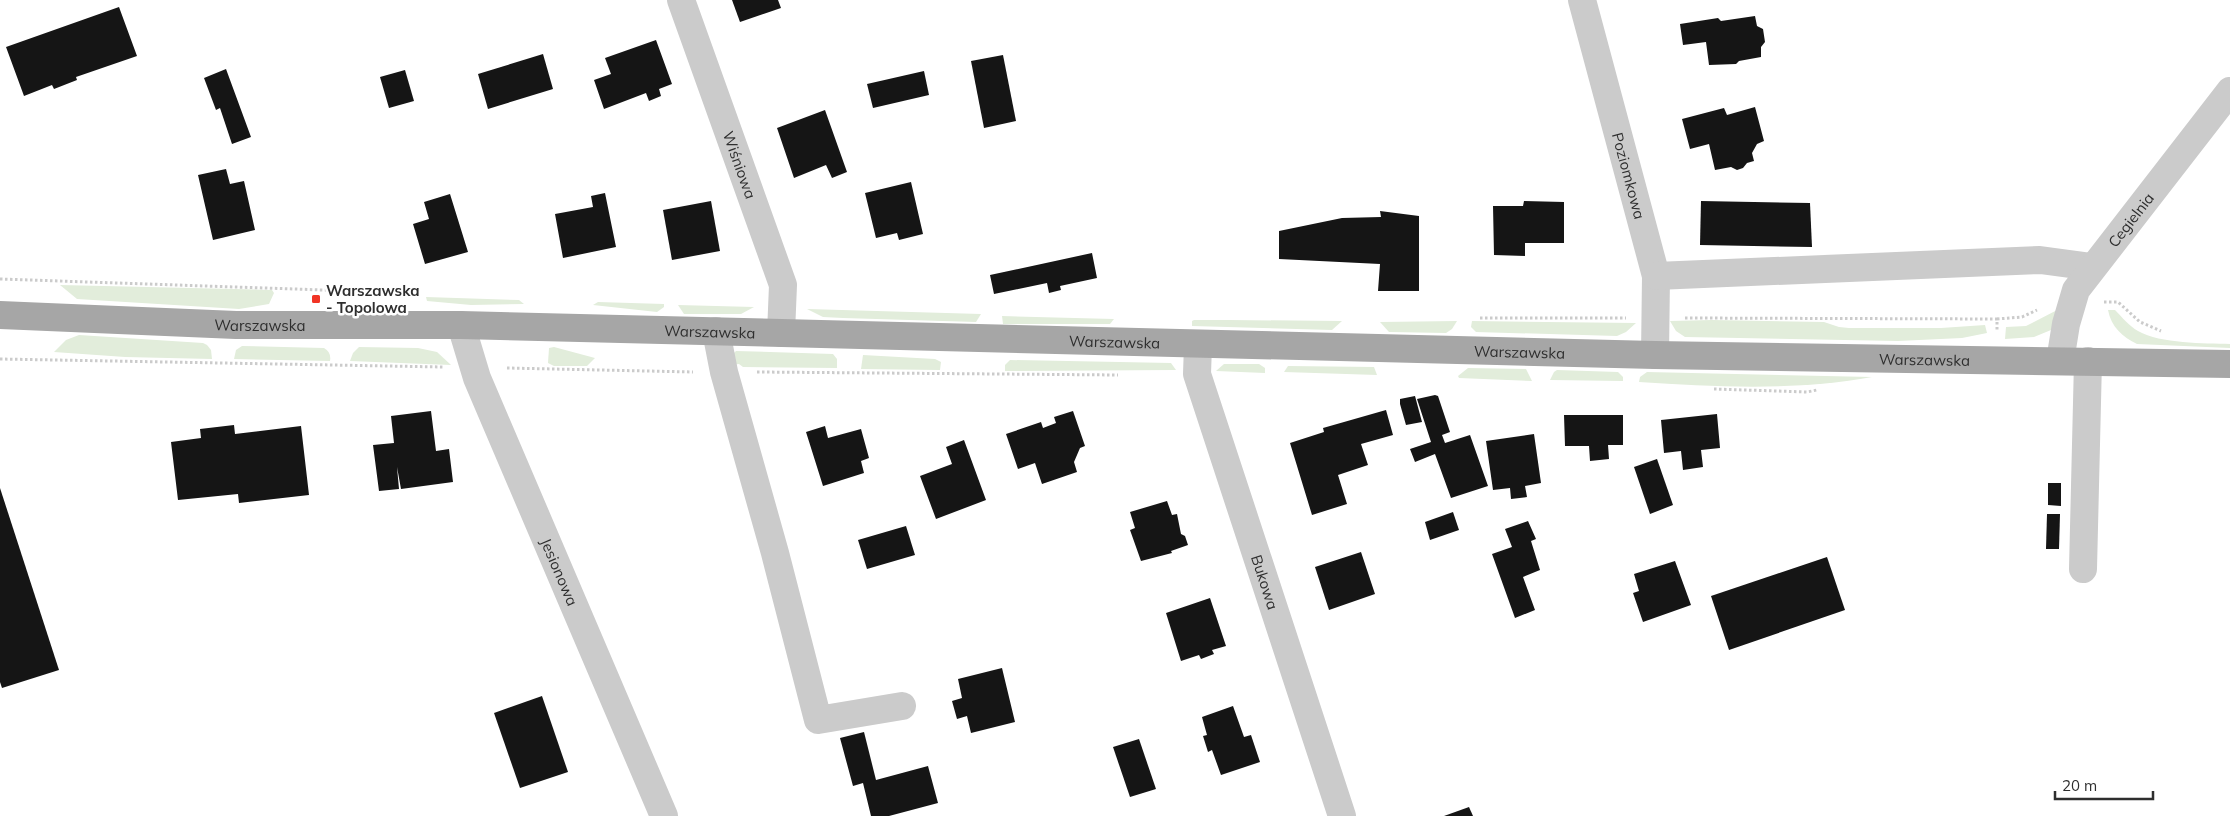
<svg xmlns="http://www.w3.org/2000/svg" width="2230" height="816" viewBox="0 0 2230 816" font-family="Mulish,sans-serif">
  <rect width="100%" height="100%" fill="#fff"/>
  <!-- green -->
  <g fill="#e2eddb">
    <polygon points="60,285 272,290 274,293 269,304 239,309 77,299"/>
    <polygon points="426,297 519,300 524,304 471,305 427,301"/>
    <polygon points="598,302 664,304 664,307 657,312 593,305"/>
    <polygon points="678,305 754,307 741,314 684,314"/>
    <polygon points="2061,308 2051,330 2034,337 2005,339 2006,327 2026,326"/>
    <polygon points="807,309 981,314 976,322 843,318 823,317"/>
    <path d="M2108,310H2115C2122,317 2129,326 2138,331C2161,344 2204,343 2230,344V348L2137,344C2123,337 2111,327 2108,310Z"/>
    <polygon points="1002,316 1114,319 1110,324 1003,324"/>
    <polygon points="1229,320 1342,321 1332,330 1192,326 1192,321 1194,320"/>
    <polygon points="1712,320 1824,322 1839,327 1849,328 1941,328 1985,325 1987,333 1962,338 1898,341 1685,337 1676,331 1670,321"/>
    <polygon points="1457,321 1452,329 1446,333 1389,332 1380,322"/>
    <polygon points="1472,321 1636,323 1626,332 1617,336 1476,332 1471,327"/>
    <polygon points="79,335 203,343 207,345 211,350 212,359 125,357 54,352 66,340"/>
    <path d="M242,346L324,348C329,351 331,355 330,361L234,359L236,350Z"/>
    <polygon points="359,347 418,348 437,352 451,365 350,361 353,353"/>
    <polygon points="554,347 595,358 587,366 554,366 548,363 549,348"/>
    <polygon points="736,351 833,354 837,359 837,368 743,367 739,364 731,365 731,356"/>
    <polygon points="863,355 935,359 941,362 940,370 861,369"/>
    <polygon points="1010,360 1171,363 1176,370 1005,371 1005,365"/>
    <polygon points="1224,364 1259,364 1265,368 1265,373 1216,371"/>
    <polygon points="1288,366 1374,367 1377,375 1284,372"/>
    <polygon points="1468,368 1526,369 1532,381 1459,378 1458,376"/>
    <polygon points="1557,370 1618,372 1623,377 1623,381 1550,380 1554,372"/>
    <path d="M1647,372L1872,377C1795,391 1717,387 1639,382L1640,377Z"/>
  </g>
  <!-- building -->
  <g fill="#151515">
    <polygon points="732,0 778,0 781,8 740,22"/>
    <polygon points="119,7 137,56 76,77 77,80 54,89 52,85 24,96 6,47"/>
    <polygon points="1755,16 1757,26 1763,29 1765,42 1761,47 1761,57 1739,61 1736,64 1709,65 1706,42 1683,45 1680,24 1718,18 1721,21"/>
    <polygon points="656,40 672,84 659,89 661,96 649,101 646,93 604,109 594,80 611,74 605,58"/>
    <polygon points="543,54 553,89 488,109 478,74"/>
    <polygon points="1003,55 1016,121 984,128 971,61"/>
    <polygon points="226,69 251,137 232,144 220,108 216,110 204,78"/>
    <polygon points="405,70 414,101 389,108 380,77"/>
    <polygon points="924,71 929,95 873,108 867,84"/>
    <polygon points="1755,107 1764,141 1757,144 1752,153 1754,161 1747,163 1743,168 1737,170 1731,167 1715,170 1709,144 1690,149 1682,119 1724,108 1727,115"/>
    <polygon points="825,110 847,172 832,178 826,165 794,178 777,128"/>
    <polygon points="226,169 230,184 244,181 255,230 213,240 198,175"/>
    <polygon points="911,182 923,234 899,240 897,233 876,238 865,193"/>
    <polygon points="605,193 616,247 563,258 555,214 593,207 591,196"/>
    <polygon points="450,194 468,252 425,264 413,224 429,219 424,202"/>
    <polygon points="711,201 720,251 672,260 663,210"/>
    <polygon points="1524,201 1564,202 1564,243 1525,243 1525,256 1494,255 1493,206 1523,206"/>
    <polygon points="1701,201 1810,203 1812,247 1700,245"/>
    <polygon points="1380,211 1419,216 1419,291 1378,291 1380,264 1279,259 1279,231 1342,218 1381,217"/>
    <polygon points="1092,253 1097,278 1060,286 1061,290 1049,293 1047,283 994,294 990,275"/>
    <polygon points="1435,395 1438,396 1450,432 1442,435 1445,443 1470,435 1488,486 1451,498 1435,454 1415,462 1410,449 1431,442 1417,399"/>
    <polygon points="1415,396 1422,422 1406,425 1400,404 1400,399"/>
    <polygon points="1386,410 1393,435 1361,444 1368,465 1338,475 1347,504 1312,515 1290,443 1324,432 1323,428"/>
    <polygon points="431,411 436,451 449,449 453,482 401,489 397,467 399,489 379,491 373,445 394,443 391,416"/>
    <polygon points="1073,411 1085,446 1080,448 1074,462 1077,472 1042,484 1035,463 1018,469 1006,434 1041,422 1043,428 1056,423 1054,417"/>
    <polygon points="1717,414 1720,448 1701,450 1703,467 1683,470 1681,451 1664,453 1661,420"/>
    <polygon points="1564,415 1623,415 1623,445 1608,445 1609,459 1590,461 1589,446 1565,446"/>
    <polygon points="234,425 235,434 301,426 309,495 239,503 238,494 178,500 171,442 201,438 200,429"/>
    <polygon points="825,426 828,438 861,429 869,458 861,461 864,473 823,486 806,432"/>
    <polygon points="1534,434 1541,483 1525,486 1527,497 1511,499 1510,488 1493,490 1486,441"/>
    <polygon points="964,440 986,500 936,519 920,476 952,464 946,447"/>
    <polygon points="1657,459 1673,505 1650,514 1634,467"/>
    <polygon points="2048,483 2061,483 2061,506 2048,505"/>
    <polygon points="0,488 59,670 2,688 0,682"/>
    <polygon points="1167,501 1172,515 1177,514 1181,534 1185,536 1188,545 1171,551 1172,553 1141,561 1130,530 1135,528 1130,512"/>
    <polygon points="1453,512 1459,530 1430,540 1425,522"/>
    <polygon points="2047,514 2060,514 2059,549 2046,549"/>
    <polygon points="1528,521 1536,539 1531,541 1540,570 1523,577 1535,610 1515,618 1492,554 1512,547 1505,529"/>
    <polygon points="906,526 915,555 867,569 858,540"/>
    <polygon points="1361,552 1375,594 1329,610 1315,567"/>
    <polygon points="1827,557 1845,610 1729,650 1711,596"/>
    <polygon points="1675,561 1691,605 1643,622 1633,593 1639,591 1634,574"/>
    <polygon points="1210,598 1226,646 1212,650 1214,654 1201,659 1199,655 1181,661 1166,613"/>
    <polygon points="1002,668 1015,722 971,733 967,716 957,719 952,701 962,698 958,679"/>
    <polygon points="542,696 568,772 520,788 494,713"/>
    <polygon points="1233,706 1244,737 1251,735 1260,762 1221,775 1212,750 1208,752 1203,736 1207,735 1202,717"/>
    <polygon points="864,732 876,780 928,766 938,803 889,816 871,816 863,783 853,786 840,738"/>
    <polygon points="1139,739 1156,789 1130,797 1113,747"/>
    <polygon points="1469,807 1473,816 1444,816"/>
  </g>
  <g fill="none" stroke-linecap="round" stroke-linejoin="round">
    <!-- path -->
    <g stroke="#cbcbcb" stroke-width="3" stroke-dasharray="2.5 2.5" stroke-linecap="butt">
      <polyline points="0,279 382,292"/>
      <polyline points="2104,302 2118,302 2140,322 2161,331"/>
      <polyline points="1480,318 1626,318"/>
      <polyline points="1685,318 1997,319 1997,331"/>
      <polyline points="1997,319 2022,317 2037,310"/>
      <polyline points="0,359 443,367"/>
      <polyline points="507,368 693,372"/>
      <polyline points="757,372 1118,375"/>
      <polyline points="1714,389 1807,392 1817,390"/>
    </g>
    <!-- minor -->
    <g stroke="#cbcbcb" stroke-width="28">
      <path id="s1" d="M681,0L783,285L781,333"/>
      <path id="s2" d="M1582,0L1656,276L1655,355"/>
      <polyline points="1656,276 2040,260 2092,267"/>
      <path id="s3" d="M461,325L477,378L664,816"/>
      <polyline points="716,331 724,372 775,553 818,720 902,706"/>
      <path id="s4" d="M1198,345L1197,374L1342,816"/>
      <path id="s5" d="M2060,361L2066,324L2076,290L2230,91"/>
      <polyline points="2083,569 2088,361"/>
    </g>
    <!-- major -->
    <path stroke="#a6a6a6" stroke-width="28" id="s6" d="M0,315L236,325H461L1655,355L2230,364"/>
  </g>
  <!-- markers -->
  <rect fill="#f13425" stroke="#fff" stroke-width="2" x="311" y="294" width="10" height="10" rx="2.5"/>
  <g text-anchor="middle" dominant-baseline="central" stroke-width="5" stroke-linejoin="round" paint-order="stroke">
    <!-- street labels -->
    <g font-size="15" fill="#2e2e2e" stroke="#fff">
      <text stroke="none"><textPath href="#s1" startOffset="175">Wiśniowa</textPath></text>
      <text stroke="none"><textPath href="#s2" startOffset="182">Poziomkowa</textPath></text>
      <text stroke="none"><textPath href="#s5" startOffset="162">Cegielnia</textPath></text>
      <text stroke="none"><textPath href="#s6" startOffset="260">Warszawska</textPath></text>
      <text stroke="none"><textPath href="#s6" startOffset="710">Warszawska</textPath></text>
      <text stroke="none"><textPath href="#s6" startOffset="1115">Warszawska</textPath></text>
      <text stroke="none"><textPath href="#s6" startOffset="1520">Warszawska</textPath></text>
      <text stroke="none"><textPath href="#s6" startOffset="1925">Warszawska</textPath></text>
      <text stroke="none"><textPath href="#s3" startOffset="266">Jesionowa</textPath></text>
      <text stroke="none"><textPath href="#s4" startOffset="248">Bukowa</textPath></text>
    </g>
    <!-- poi labels -->
    <g font-size="15" font-weight="bold" fill="#2e2e2e" stroke="#fff" text-anchor="start">
      <text x="326" y="290">Warszawska<tspan x="326" dy="17">- Topolowa</tspan></text>
    </g>
  </g>
  <!-- scale -->
  <path d="M2055 791v8h98v-8" fill="none" stroke="#2e2e2e" stroke-width="2.5"/>
  <text x="2062" y="791" font-size="15" fill="#2e2e2e" stroke="#ffffff" stroke-width="4" paint-order="stroke">20 m</text>
</svg>
